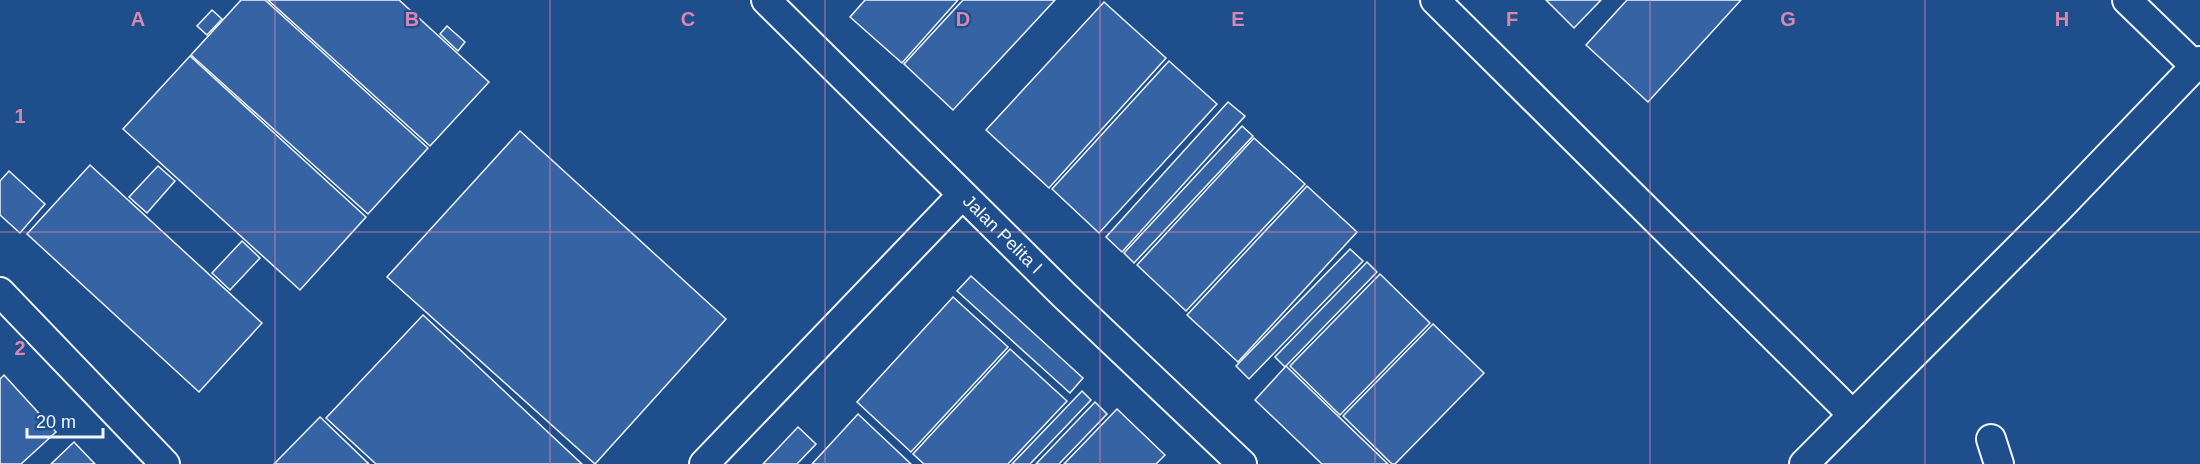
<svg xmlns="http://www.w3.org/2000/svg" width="2200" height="464" viewBox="0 0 2200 464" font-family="Helvetica,sans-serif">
  <rect width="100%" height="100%" fill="#1f4e8c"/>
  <!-- building -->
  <g fill="#3563a3" stroke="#f2f6ff" stroke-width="1.5">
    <polygon points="241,0 265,0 428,148 368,214 191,55"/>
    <polygon points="268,0 399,0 489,82 430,146"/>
    <polygon points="865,0 958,0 902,63 850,17"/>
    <polygon points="963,0 1055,0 953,110 904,64"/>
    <polygon points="1546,0 1601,0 1574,28"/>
    <polygon points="1627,0 1741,0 1648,102 1586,45"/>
    <polygon points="1104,2 1166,58 1049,188 986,130"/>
    <polygon points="212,10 222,19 207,35 197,26"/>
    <polygon points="447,26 465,42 458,51 440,34"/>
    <polygon points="190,56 366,217 300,290 123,129"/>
    <polygon points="1169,61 1217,104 1099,233 1052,189"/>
    <polygon points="1228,102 1245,116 1122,252 1106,237"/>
    <polygon points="1242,126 1253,136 1134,263 1124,253"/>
    <polygon points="520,131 726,319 595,464 387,277"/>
    <polygon points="1254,138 1305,184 1186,311 1137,265"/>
    <polygon points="90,165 262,323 199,392 27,234"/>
    <polygon points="158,166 175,181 147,213 129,197"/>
    <polygon points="9,171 45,204 20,233 0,215 0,181"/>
    <polygon points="1307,186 1357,232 1238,362 1187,315"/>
    <polygon points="242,241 260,258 230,290 212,273"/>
    <polygon points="1350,249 1363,261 1249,379 1236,366"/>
    <polygon points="1367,262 1377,272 1285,367 1275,357"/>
    <polygon points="1380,274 1430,323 1340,415 1290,366"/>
    <polygon points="971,276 1083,378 1070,393 957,291"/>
    <polygon points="953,297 1008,347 911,452 857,402"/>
    <polygon points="423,315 582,464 376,464 326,418"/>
    <polygon points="1433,324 1484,373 1395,464 1392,464 1343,416"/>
    <polygon points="1010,349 1067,401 1008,464 924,464 913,454"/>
    <polygon points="1286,366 1388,464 1322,464 1255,400"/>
    <polygon points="4,375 56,432 21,464 0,464 0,379"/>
    <polygon points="1082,391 1091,400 1030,464 1012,464"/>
    <polygon points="1095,402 1107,414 1059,464 1036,464"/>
    <polygon points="1117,409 1165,455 1156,464 1064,464"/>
    <polygon points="858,414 911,464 812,464"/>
    <polygon points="320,417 369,464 274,464"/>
    <polygon points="798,427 816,444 797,464 763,464"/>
    <polygon points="74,442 95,464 51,464"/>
  </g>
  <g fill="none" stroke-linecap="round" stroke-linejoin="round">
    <defs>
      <g id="minor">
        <path id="s1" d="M766,0L1064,295L1242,464"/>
        <polyline points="1435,0 1853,415"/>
        <polyline points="2127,0 2195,66"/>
        <polyline points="0,292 165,464"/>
        <polyline points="1991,439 1999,464"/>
        <polyline points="704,464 962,195"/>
        <polyline points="1804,464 2057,210 2200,61"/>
      </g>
    </defs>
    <!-- minor casing -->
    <use href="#minor" stroke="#f2f6ff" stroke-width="32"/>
    <!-- minor -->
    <use href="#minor" stroke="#1f4e8c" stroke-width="28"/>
  </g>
  <!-- grid -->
  <path fill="none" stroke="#da87ad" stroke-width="1.5" stroke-opacity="0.55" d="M275,0V464M550,0V464M825,0V464M1100,0V464M1375,0V464M1650,0V464M1925,0V464M0,232H2200"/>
  <g text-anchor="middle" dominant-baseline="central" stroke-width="4.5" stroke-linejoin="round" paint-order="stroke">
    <!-- street labels -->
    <g font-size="18" fill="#f2f6ff" stroke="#1f4e8c">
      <text stroke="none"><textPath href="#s1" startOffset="333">Jalan Pelita I</textPath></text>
    </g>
  </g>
  <g font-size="20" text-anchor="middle" font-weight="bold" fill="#da87ad" stroke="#1f4e8c" stroke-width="4.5" stroke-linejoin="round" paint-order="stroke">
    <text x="138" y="26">A</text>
    <text x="412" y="26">B</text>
    <text x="688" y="26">C</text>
    <text x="963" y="26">D</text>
    <text x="1238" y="26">E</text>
    <text x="1512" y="26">F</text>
    <text x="1788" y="26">G</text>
    <text x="2062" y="26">H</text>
    <text x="20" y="123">1</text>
    <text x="20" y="355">2</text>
  </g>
  <!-- scale -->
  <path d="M27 428v9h76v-9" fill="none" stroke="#f2f6ff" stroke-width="3"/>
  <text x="36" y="428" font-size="18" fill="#f2f6ff" stroke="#1f4e8c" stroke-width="4.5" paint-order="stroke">20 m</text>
</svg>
